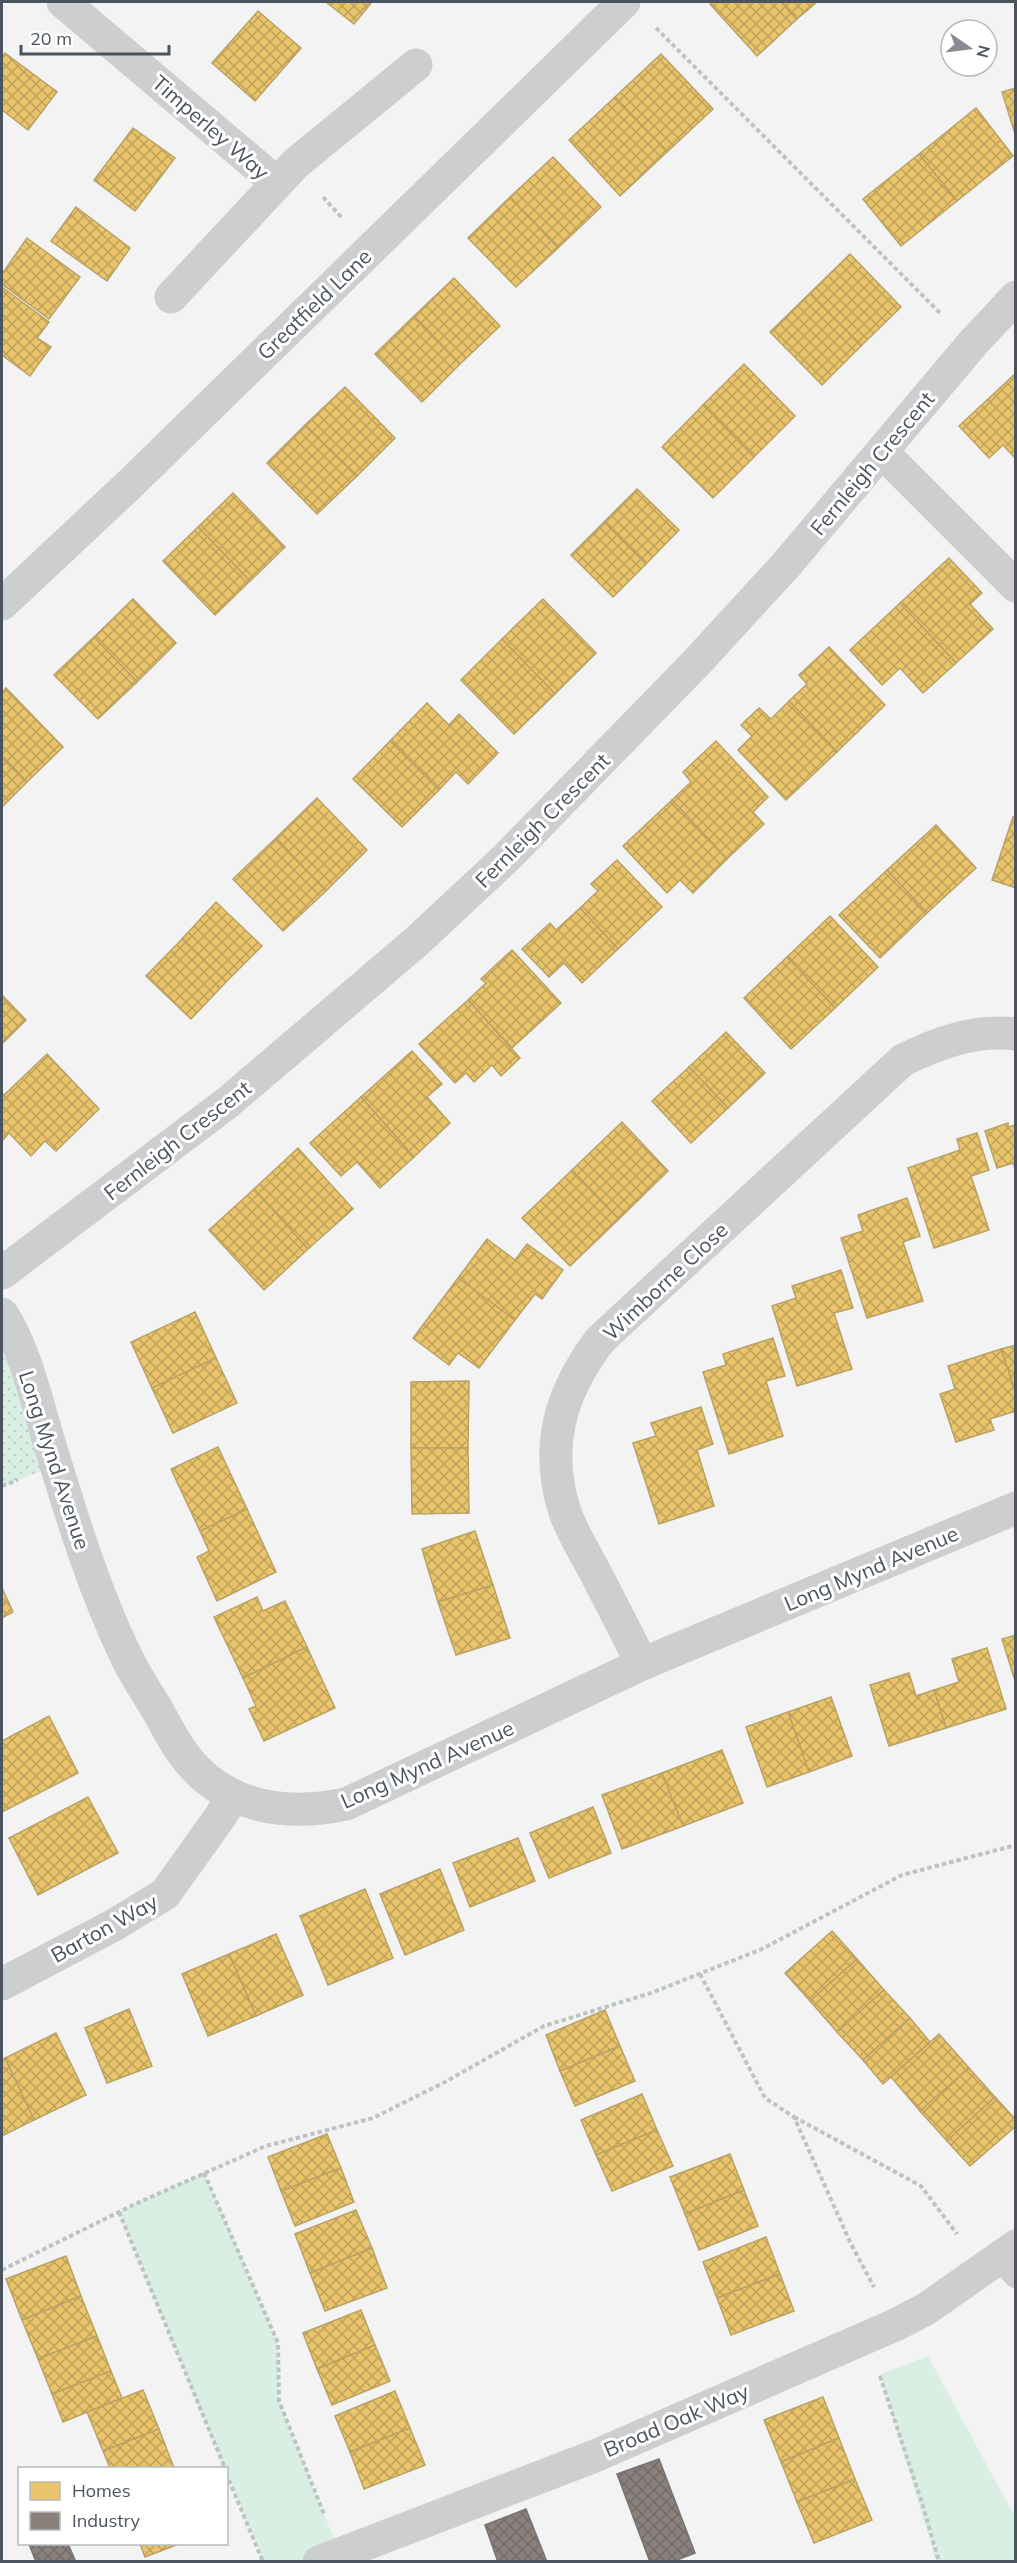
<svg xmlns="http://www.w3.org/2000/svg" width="1017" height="2563" viewBox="0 0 1017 2563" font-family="Mulish,sans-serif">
  <defs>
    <pattern id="park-dots" width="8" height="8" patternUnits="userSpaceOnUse" patternTransform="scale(1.5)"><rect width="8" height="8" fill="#daefe4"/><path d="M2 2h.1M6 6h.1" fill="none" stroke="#bdcfc6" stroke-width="1.8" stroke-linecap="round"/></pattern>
    <pattern id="homes-cross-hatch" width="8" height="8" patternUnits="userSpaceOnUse" patternTransform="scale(1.5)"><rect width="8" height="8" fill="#e9c46a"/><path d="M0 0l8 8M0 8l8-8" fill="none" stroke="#bfa25a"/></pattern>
    <pattern id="industry-cross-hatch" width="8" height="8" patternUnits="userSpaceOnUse" patternTransform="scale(1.5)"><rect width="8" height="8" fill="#8a817c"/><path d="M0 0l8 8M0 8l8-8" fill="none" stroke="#736c69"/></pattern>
  </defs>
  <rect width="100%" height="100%" fill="#f3f3f3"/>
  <!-- green -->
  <g fill="#daefe4">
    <polygon points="204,2173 278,2343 279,2401 340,2554 319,2561 263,2561 119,2212"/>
    <polygon points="928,2356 1015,2517 1015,2561 936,2561 880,2374"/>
  </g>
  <!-- park -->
  <polygon fill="url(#park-dots)" points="2,1314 56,1466 2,1486"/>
  <!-- homes -->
  <g fill="url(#homes-cross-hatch)" stroke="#baa266" stroke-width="1.5">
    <polygon points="326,2 372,2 354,24"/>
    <polygon points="712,2 781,2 797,19 757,56 710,4"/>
    <polygon points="781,2 817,2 797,19"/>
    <polygon points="258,11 301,48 255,101 212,63"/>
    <polygon points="5,53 57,92 28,130 2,110 2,58"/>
    <polygon points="661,54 713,109 667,152 615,97"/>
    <polygon points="1016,88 1016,137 1002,92"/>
    <polygon points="615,97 667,152 620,196 569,140"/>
    <polygon points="976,108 1013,156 957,201 919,154"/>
    <polygon points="133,128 175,158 135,211 94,180"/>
    <polygon points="919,154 957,201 901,246 863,199"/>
    <polygon points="553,157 601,207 558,248 510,197"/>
    <polygon points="510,197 558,248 516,287 468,238"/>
    <polygon points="76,207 130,248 107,281 51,241"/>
    <polygon points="27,238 80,277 49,319 2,284 2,274"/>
    <polygon points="850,254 901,307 861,346 810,293"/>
    <polygon points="454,278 500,326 460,364 414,316"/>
    <polygon points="2,287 49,322 37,338 51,347 30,376 2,355"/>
    <polygon points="810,293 861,346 822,385 770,332"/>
    <polygon points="414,316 460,364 422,402 375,354"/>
    <polygon points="744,364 795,416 754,457 703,405"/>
    <polygon points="1016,373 1016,459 1003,445 989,458 959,426"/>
    <polygon points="345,387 395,438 357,476 305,425"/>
    <polygon points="703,405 754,457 713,498 662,447"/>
    <polygon points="305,425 357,476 317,514 267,463"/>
    <polygon points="637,489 679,530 646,564 604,522"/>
    <polygon points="233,493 285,547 250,581 198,527"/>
    <polygon points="604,522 646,564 613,597 571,555"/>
    <polygon points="198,527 250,581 215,615 163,561"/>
    <polygon points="949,558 982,593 970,604 993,629 956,663 900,603"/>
    <polygon points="133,599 176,643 137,682 94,637"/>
    <polygon points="543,599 596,653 555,694 502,639"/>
    <polygon points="900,603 956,663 923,693 900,668 882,685 850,650"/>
    <polygon points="94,637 137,682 98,719 54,675"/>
    <polygon points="502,639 555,694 514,734 461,680"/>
    <polygon points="829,647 885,705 837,752 789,701 807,684 799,675"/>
    <polygon points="6,688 63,747 27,782 2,756 2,693"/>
    <polygon points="789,701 837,752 786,800 738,750 752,736 741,725 759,708 771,719"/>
    <polygon points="427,703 449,725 459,714 498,753 468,784 456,772 439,790 390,741"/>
    <polygon points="390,741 439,790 402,827 353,779"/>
    <polygon points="716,741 768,797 753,812 764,824 727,859 672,800 691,782 683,772"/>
    <polygon points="2,756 27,782 2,807"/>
    <polygon points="317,798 367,850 326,891 276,838"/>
    <polygon points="672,800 727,859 693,893 680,880 667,893 623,846"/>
    <polygon points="1013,817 1016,818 1016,888 992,880"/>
    <polygon points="936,825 976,868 927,913 887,870"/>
    <polygon points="276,838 326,891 283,931 233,879"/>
    <polygon points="617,860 662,907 618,949 580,908 598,891 591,884"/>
    <polygon points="887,870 927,913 880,958 839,915"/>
    <polygon points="216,902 262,946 226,982 182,939"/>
    <polygon points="580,908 618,949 582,983 564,963 549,977 522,949 550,923 556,930"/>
    <polygon points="830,916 878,967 835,1008 787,957"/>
    <polygon points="182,939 226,982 191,1019 146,976"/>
    <polygon points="512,950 561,1003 512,1048 468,1000 486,983 481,979"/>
    <polygon points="787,957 835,1008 791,1049 744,998"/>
    <polygon points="2,995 26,1020 2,1044"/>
    <polygon points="468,1000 520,1058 501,1076 492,1065 474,1082 466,1073 455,1083 419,1044"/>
    <polygon points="726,1032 765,1073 728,1108 689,1067"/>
    <polygon points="412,1051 442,1084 427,1097 450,1123 414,1157 361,1097"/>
    <polygon points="47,1054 99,1109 56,1151 45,1141 31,1156 9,1133 2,1141 2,1093 4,1095"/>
    <polygon points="689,1067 728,1108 691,1143 652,1101"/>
    <polygon points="361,1097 414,1157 380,1188 357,1162 341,1176 310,1143"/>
    <polygon points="622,1122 668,1171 619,1219 572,1170"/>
    <polygon points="1008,1123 1008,1127 1016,1125 1016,1171 1013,1163 997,1168 985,1131"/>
    <polygon points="977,1133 989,1170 971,1176 989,1230 934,1248 908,1168 960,1150 957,1139"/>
    <polygon points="298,1148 353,1209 308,1249 254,1189"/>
    <polygon points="572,1170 619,1219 570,1266 522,1218"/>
    <polygon points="254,1189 308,1249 264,1290 209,1230"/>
    <polygon points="907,1198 920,1236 903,1242 923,1301 867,1318 841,1238 863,1231 858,1215"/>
    <polygon points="487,1239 515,1260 527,1244 563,1270 542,1299 535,1294 515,1320 458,1278"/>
    <polygon points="841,1270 853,1308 834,1313 852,1369 797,1386 772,1306 796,1298 792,1286"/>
    <polygon points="458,1278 515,1320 479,1368 458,1353 449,1365 413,1338"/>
    <polygon points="195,1312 216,1358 152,1388 131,1342"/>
    <polygon points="773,1338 785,1376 766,1381 783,1436 729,1454 703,1372 726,1365 723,1354"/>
    <polygon points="1016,1345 1016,1394 1001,1349"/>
    <polygon points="1001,1349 1016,1394 1016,1411 990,1419 994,1430 956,1442 940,1394 955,1389 948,1366"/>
    <polygon points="216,1358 237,1403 173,1433 152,1388"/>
    <polygon points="469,1381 468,1448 411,1448 411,1382"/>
    <polygon points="701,1407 713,1444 697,1450 714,1506 659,1524 633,1443 656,1436 651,1423"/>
    <polygon points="218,1447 247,1509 200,1531 171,1469"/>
    <polygon points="411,1448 468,1448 469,1513 412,1514"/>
    <polygon points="247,1509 276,1572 217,1601 197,1557 209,1551 200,1531"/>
    <polygon points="475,1531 493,1585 438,1602 422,1549"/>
    <polygon points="493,1585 510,1638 456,1655 438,1602"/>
    <polygon points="2,1588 13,1612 2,1618"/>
    <polygon points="257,1597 263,1611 285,1601 307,1647 243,1678 214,1617"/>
    <polygon points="1016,1635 1016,1684 1002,1639"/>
    <polygon points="307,1647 335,1708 264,1741 249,1709 256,1706 243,1678"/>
    <polygon points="987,1648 1006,1709 946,1728 934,1690 959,1682 952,1659"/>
    <polygon points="909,1673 916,1696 934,1690 946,1728 889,1746 870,1685"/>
    <polygon points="831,1697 852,1756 809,1772 788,1712"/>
    <polygon points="788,1712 809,1772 767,1787 746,1727"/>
    <polygon points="49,1716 78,1773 2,1812 2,1741"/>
    <polygon points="722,1750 743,1803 683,1826 662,1773"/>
    <polygon points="662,1773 683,1826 622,1849 602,1795"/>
    <polygon points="88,1797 118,1853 38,1895 9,1838"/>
    <polygon points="593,1807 611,1853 549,1878 530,1833"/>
    <polygon points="518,1838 535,1881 470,1907 453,1863"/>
    <polygon points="440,1869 464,1930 405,1955 380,1894"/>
    <polygon points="365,1889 393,1958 328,1985 300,1916"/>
    <polygon points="832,1931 857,1959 810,2001 785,1973"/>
    <polygon points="276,1934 303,1995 256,2016 229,1954"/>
    <polygon points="229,1954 256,2016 208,2036 182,1974"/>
    <polygon points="857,1959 884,1990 837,2032 810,2001"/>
    <polygon points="884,1990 910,2018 863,2060 837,2032"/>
    <polygon points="129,2009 152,2066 107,2083 85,2028"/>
    <polygon points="605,2010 620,2046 560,2071 546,2035"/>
    <polygon points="910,2018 930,2042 883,2084 863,2060"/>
    <polygon points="56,2033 86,2095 34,2120 5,2058"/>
    <polygon points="939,2034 969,2068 920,2111 891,2077"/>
    <polygon points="620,2046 635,2081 575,2106 560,2071"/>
    <polygon points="5,2058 34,2120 2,2136 2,2060"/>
    <polygon points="969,2068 995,2097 947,2141 920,2111"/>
    <polygon points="642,2094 657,2130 596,2155 581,2120"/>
    <polygon points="995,2097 1016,2120 1016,2126 970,2166 947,2141"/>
    <polygon points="657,2130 673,2166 612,2191 596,2155"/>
    <polygon points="327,2134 341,2168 281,2191 268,2157"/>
    <polygon points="730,2154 744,2190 685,2214 670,2177"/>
    <polygon points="341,2168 354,2202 295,2226 281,2191"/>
    <polygon points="744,2190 758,2226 699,2250 685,2214"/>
    <polygon points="356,2210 372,2248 310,2273 295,2234"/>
    <polygon points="766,2237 780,2274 717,2298 703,2262"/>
    <polygon points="372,2248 387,2288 325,2311 310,2273"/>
    <polygon points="66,2256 81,2296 22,2320 6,2279"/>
    <polygon points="780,2274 794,2311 731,2335 717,2298"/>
    <polygon points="81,2296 97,2336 38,2359 22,2320"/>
    <polygon points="361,2310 375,2345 317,2369 303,2333"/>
    <polygon points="97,2336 111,2371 52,2394 38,2359"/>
    <polygon points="375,2345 390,2381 332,2405 317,2369"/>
    <polygon points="111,2371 122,2398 63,2422 52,2394"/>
    <polygon points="143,2390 159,2429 103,2451 87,2412"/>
    <polygon points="395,2391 410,2428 350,2452 335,2416"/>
    <polygon points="823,2397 839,2438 781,2462 764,2420"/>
    <polygon points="410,2428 425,2465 364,2489 350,2452"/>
    <polygon points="159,2429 174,2468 110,2468 103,2451"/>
    <polygon points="839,2438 855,2479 797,2502 781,2462"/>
    <polygon points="855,2479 872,2520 814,2543 797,2502"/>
    <polygon points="140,2544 179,2544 145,2557"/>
  </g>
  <!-- industry -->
  <g fill="url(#industry-cross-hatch)" stroke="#777473" stroke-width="1.5">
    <polygon points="659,2459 695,2553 672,2562 650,2562 617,2474"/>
    <polygon points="526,2509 547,2562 498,2562 485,2525"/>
    <polygon points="29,2544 68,2544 76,2562 36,2562"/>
  </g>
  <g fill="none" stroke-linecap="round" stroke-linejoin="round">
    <!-- path -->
    <g stroke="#bcc5c3" stroke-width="4" stroke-dasharray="4.5 3" stroke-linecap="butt">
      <polyline points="656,28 941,314"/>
      <polyline points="323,197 342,218"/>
      <polyline points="2,1486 18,1480"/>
      <polyline points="700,1974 765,2098 794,2117 851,2244 874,2287"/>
      <polyline points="794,2117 921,2186 957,2234"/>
      <polyline points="204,2173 278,2343 279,2401 324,2514"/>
      <polyline points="119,2212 225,2468"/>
      <polyline points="2,2270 135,2204 266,2146 373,2118 445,2082 544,2026 651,1993 762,1949 902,1875 1016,1845"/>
      <polyline points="880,2376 923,2506 939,2562"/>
      <polyline points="226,2473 263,2562"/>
    </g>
    <!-- service -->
    <polyline stroke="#cdced0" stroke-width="26" points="1000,2257 1016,2275"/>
    <!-- minor -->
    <g stroke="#cdced0" stroke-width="33">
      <polyline points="63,2 277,183"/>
      <polyline points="171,297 295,164 416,65"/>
      <polyline points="882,452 1016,586"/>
      <polyline points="2,604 130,484 624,2"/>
      <polyline points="2,1273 227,1103 416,942 506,858 696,663 786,565 973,343 1016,297"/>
      <path d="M2,1314C26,1351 36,1400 49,1442C71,1514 93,1588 126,1656C135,1675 147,1693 158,1711C173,1738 183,1760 208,1780C249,1812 298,1814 346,1804L642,1664L1016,1508"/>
      <path d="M642,1664C626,1632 610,1601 594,1570C584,1551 572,1532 565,1512C544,1447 560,1393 600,1340L903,1060C938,1043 975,1029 1016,1034"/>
      <polyline points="2,1984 114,1925 165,1894 220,1817 233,1796"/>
      <polyline points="319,2562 595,2456 895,2325 926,2309 1016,2246"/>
    </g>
  </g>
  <g text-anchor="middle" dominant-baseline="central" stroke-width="6" stroke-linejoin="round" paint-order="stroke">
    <!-- street labels -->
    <g font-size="21" fill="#4b545e" stroke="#fff">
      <text transform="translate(211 127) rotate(41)">Timperley Way</text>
      <text transform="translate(314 304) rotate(-44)">Greatfield Lane</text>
      <text transform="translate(872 463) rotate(-50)">Fernleigh Crescent</text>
      <text transform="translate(542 820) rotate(-45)">Fernleigh Crescent</text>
      <text transform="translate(177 1140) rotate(-38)">Fernleigh Crescent</text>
      <text transform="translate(665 1281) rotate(-43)">Wimborne Close</text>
      <text transform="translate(55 1460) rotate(72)">Long Mynd Avenue</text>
      <text transform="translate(871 1568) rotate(-23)">Long Mynd Avenue</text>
      <text transform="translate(427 1764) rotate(-24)">Long Mynd Avenue</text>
      <text transform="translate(104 1928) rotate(-29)">Barton Way</text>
      <text transform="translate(676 2420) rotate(-23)">Broad Oak Way</text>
    </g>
  </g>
  <!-- border -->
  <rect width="1017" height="2563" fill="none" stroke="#4b545e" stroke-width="6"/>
  <!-- legend -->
  <rect x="18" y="2467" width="210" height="78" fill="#ffffff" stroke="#b7bbbf" stroke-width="1.5"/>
  <rect x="30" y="2482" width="30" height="18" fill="#e9c46a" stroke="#b7bbbf" stroke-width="1.5"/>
  <text x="72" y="2497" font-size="18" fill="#4b545e">Homes</text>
  <rect x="30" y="2512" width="30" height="18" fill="#8a817c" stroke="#b7bbbf" stroke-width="1.5"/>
  <text x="72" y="2527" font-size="18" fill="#4b545e">Industry</text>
  <!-- north arrow -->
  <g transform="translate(969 48) rotate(104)"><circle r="28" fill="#ffffff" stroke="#b7bbbf" stroke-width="1.5"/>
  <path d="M0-4.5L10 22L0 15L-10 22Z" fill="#868c92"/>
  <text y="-9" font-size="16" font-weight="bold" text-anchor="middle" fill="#4b545e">N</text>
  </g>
  <!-- scale -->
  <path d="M21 45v9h148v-9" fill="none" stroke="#4b545e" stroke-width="3"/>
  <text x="30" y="45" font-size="18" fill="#4b545e" stroke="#ffffff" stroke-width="4.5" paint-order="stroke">20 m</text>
</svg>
